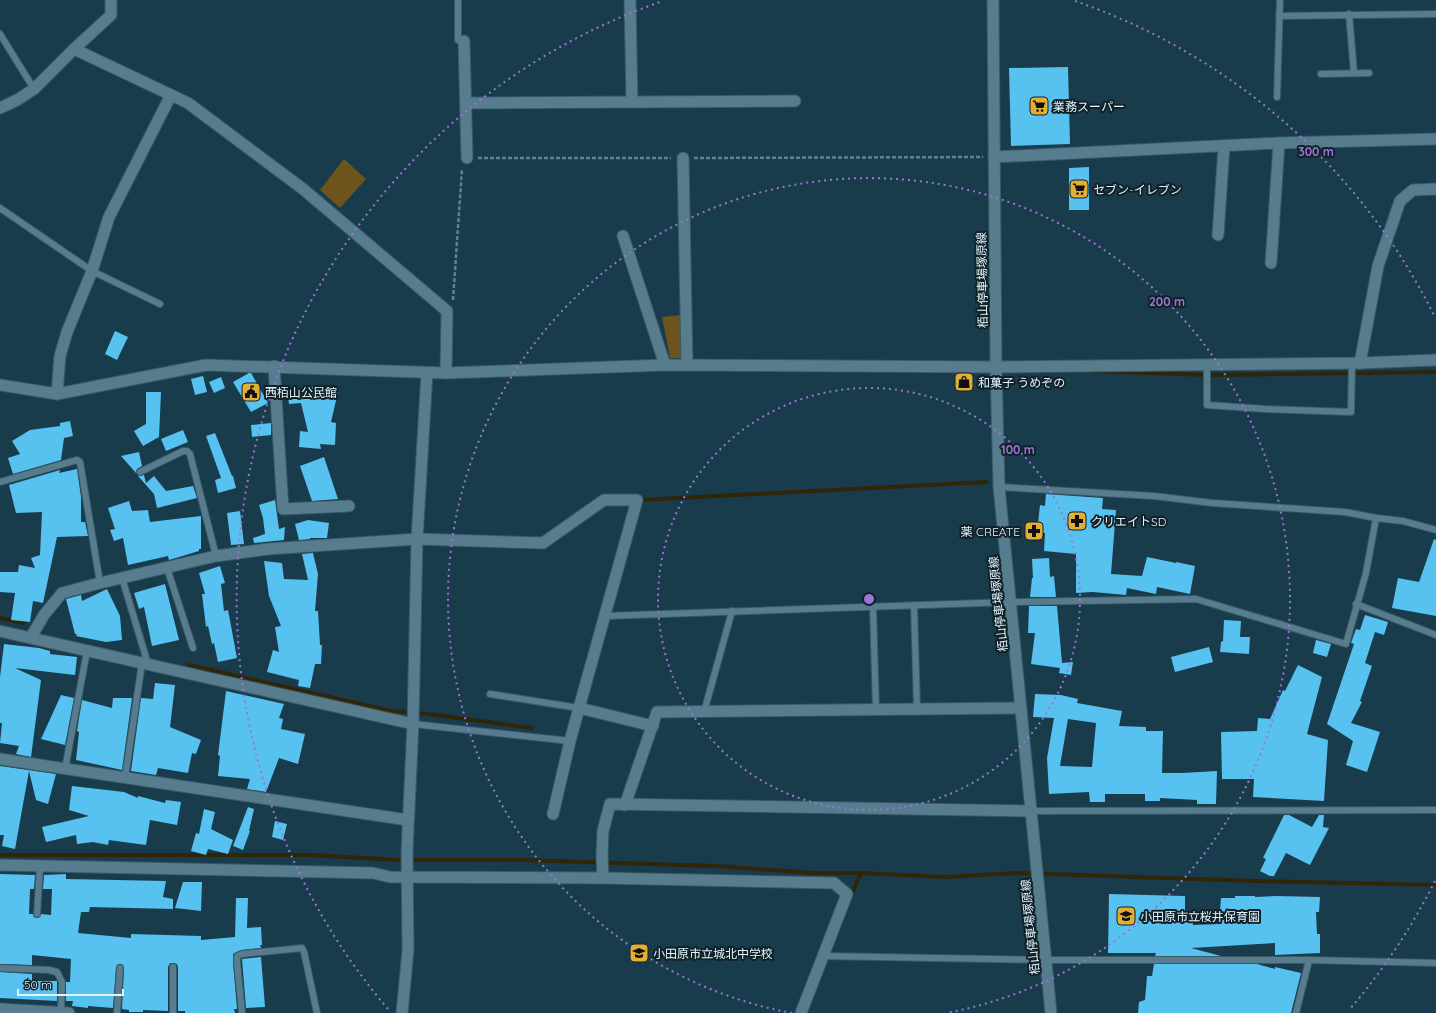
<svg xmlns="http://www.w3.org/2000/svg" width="1436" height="1013" viewBox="0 0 1436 1013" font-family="Quicksand,'Noto Sans JP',sans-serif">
  <rect width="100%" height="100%" fill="#183c4c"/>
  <!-- green -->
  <g fill="#6d541c">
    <polygon points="344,159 366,179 340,208 320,190"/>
    <polygon points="681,315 682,358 670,358 662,317"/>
  </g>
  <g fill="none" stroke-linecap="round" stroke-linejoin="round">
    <!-- stream -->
    <g stroke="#312507" stroke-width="4">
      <polyline points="1092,371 1207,375 1436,372"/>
      <polyline points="640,502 641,500 986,482"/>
      <polyline points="0,618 24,623"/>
      <polyline points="189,665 391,711 420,713 532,728"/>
      <polyline points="0,855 311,855 398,860 522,860 715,866 813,873 861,873 945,877 1019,873 1255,881 1436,885"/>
      <polyline points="850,898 861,873"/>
    </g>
  </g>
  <!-- building -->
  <g fill="#57c1f0" fill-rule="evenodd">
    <polygon points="1068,67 1070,144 1011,146 1009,68"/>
    <polygon points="1089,167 1089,210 1069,210 1069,168"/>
    <polygon points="115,331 128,337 117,360 105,354"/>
    <polygon points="249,373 251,373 268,403 251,412 233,382"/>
    <polygon points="203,376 207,392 195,395 191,379"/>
    <polygon points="221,377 225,388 214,393 209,382"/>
    <polygon points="314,387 338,392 331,422 336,423 335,445 320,444 321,449 299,447 300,431 308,432 301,403 289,404 287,391"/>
    <polygon points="146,392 161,392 159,437 143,446 134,431 146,424"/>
    <polygon points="70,421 73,436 64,438 61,460 13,474 8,458 20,454 12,441 30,430 60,426 60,423"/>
    <polygon points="271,423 271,435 252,437 251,425"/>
    <polygon points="183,430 188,442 166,451 161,439"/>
    <polygon points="215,433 232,476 233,476 236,488 218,493 215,480 221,478 206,436"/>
    <polygon points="139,452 142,466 137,469 136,473 121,456"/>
    <polygon points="324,457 338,499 312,501 300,466"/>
    <polygon points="77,469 81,497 81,522 85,522 88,536 57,537 43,603 33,601 30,622 11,620 15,593 0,592 0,572 18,572 19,565 35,568 31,558 40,555 42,512 16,513 9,485 60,470 59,473"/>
    <polygon points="144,475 146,483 154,476 166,491 193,486 197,498 157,508 154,494 138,476"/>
    <polygon points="1046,494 1103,498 1102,509 1116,510 1111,574 1142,576 1147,557 1176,563 1176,562 1195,566 1190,594 1157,587 1156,594 1127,588 1126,595 1093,592 1076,593 1076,554 1044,551 1045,533 1037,533 1040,505 1045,506"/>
    <polygon points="275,500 279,529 285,527 284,540 254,543 253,538 265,534 263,518 259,505"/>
    <polygon points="129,501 132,511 148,510 150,522 201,516 201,549 199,549 199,551 169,560 168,556 128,565 123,538 114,541 110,530 115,529 108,508"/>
    <polygon points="240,511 244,544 231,545 227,513"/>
    <polygon points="308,520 329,523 327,538 310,538 310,539 299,540 295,524"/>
    <polygon points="1434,539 1436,540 1436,616 1392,608 1398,578 1419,582"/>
    <polygon points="313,553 318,574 315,611 318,611 320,645 322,645 321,664 315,664 310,688 298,686 299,680 267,672 273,650 279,652 275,627 281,626 269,596 264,561 282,563 284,579 308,580 302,554"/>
    <polygon points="1049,558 1050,577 1054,576 1056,597 1030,597 1032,578 1033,578 1032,559"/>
    <polygon points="220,566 225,583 221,584 224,611 228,610 237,658 218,662 214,643 212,644 208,626 206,627 202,594 205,594 199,573"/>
    <polygon points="165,584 179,640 152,646 144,607 139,609 134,593"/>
    <polygon points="107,589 120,616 122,640 106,642 76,636 77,634 75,634 66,599 81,595 82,601"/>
    <polygon points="1029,606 1057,606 1062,663 1073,662 1071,675 1059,673 1060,668 1031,664 1035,633 1028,633"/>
    <polygon points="1365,615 1388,622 1384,635 1375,632 1365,663 1372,666 1360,701 1362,702 1351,723 1380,732 1367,772 1346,765 1353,741 1327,724 1354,644 1351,643 1356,629 1360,630"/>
    <polygon points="1224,620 1241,621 1240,637 1250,637 1249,654 1220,652 1221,642 1223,641"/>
    <polygon points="1316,640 1331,644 1327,657 1313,653"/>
    <polygon points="4,644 39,648 50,651 50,654 77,657 75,675 15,668 41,680 31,757 16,754 19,746 0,743 2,723 0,723 0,677"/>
    <polygon points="1209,647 1213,662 1175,672 1171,657"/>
    <polygon points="1298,665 1322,677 1307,734 1328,740 1324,801 1253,797 1254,779 1222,779 1221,732 1257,731 1258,718 1270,719 1283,690 1285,691"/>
    <polygon points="155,683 175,685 170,727 201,740 196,754 192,753 188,773 158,768 156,775 131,771 141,698 153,699"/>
    <polygon points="226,691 284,704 279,718 283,719 281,729 305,734 298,764 279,758 266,792 247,789 250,779 218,776 220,756 218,755"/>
    <path d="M1035,694L1061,695L1078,699L1077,703L1122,711L1119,726L1146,727V731H1163L1162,773H1182L1217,771L1216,804H1197V800L1160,798V801H1145V794H1105V802H1090L1089,792L1049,794L1047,758L1054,718L1033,717ZM1068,719L1096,723L1092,767L1060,766Z"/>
    <polygon points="61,695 74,698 65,745 41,739"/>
    <polygon points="113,698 132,698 122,770 76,760 79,732 77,731 82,700 112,708"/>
    <polygon points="0,766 56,774 48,804 36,800 29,771 15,849 2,846 4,835 0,835"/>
    <polygon points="72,786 124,792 138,798 138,796 165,803 166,800 181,802 177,825 150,820 146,845 109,840 108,845 93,842 77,844 76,835 46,842 42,827 89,816 69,810"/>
    <polygon points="248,807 254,809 249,831 250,831 243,850 233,846"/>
    <polygon points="204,809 215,812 211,829 233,840 228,854 208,849 206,855 191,851 196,833 199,834"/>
    <polygon points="1284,815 1289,815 1312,827 1319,815 1324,815 1323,827 1329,828 1310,865 1286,853 1274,876 1270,876 1260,871 1266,859 1263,858"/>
    <polygon points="275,821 287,824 283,840 272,837"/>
    <polygon points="0,874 35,875 34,889 30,889 30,890 29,914 33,914 34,917 37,918 40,917 41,914 51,915 52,889 43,889 44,875 66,874 66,879 166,881 163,897 173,899 173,909 90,907 89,912 81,912 78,933 131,938 131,934 201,936 201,940 235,937 236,898 248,898 247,928 261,927 262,945 260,945 261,948 241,950 233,954 233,962 237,1009 234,1009 235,1013 185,1013 185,1011 178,1011 178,967 177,964 173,963 170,963 168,967 168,1011 143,1010 143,1012 129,1012 129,1010 122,1009 124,968 123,965 120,964 117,965 116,968 113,1008 88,1006 88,1008 72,1006 73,1001 66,1001 66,982 70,982 71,959 32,955 32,965 0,964"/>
    <polygon points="183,882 202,882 201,911 175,908"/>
    <polygon points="1109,894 1185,896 1185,922 1193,922 1193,925 1219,924 1221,898 1235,898 1235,896 1255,896 1255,897 1276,896 1320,897 1319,912 1316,912 1317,934 1320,934 1320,953 1275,955 1275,943 1191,948 1221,956 1155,956 1156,953 1108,953"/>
    <polygon points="261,957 265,1007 246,1008 242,959"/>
    <polygon points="1154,964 1257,964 1275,969 1275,967 1301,973 1291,1013 1138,1013 1139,1002 1145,1000 1147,976 1152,976"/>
    <polygon points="0,972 32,974 32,981 57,981 57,1001 0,998"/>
  </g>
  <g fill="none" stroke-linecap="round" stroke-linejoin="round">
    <defs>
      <g id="service">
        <polyline points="458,0 458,40 464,41"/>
        <polyline points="1349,14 1354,73"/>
        <polyline points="1279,16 1436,14"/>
        <polyline points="0,34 34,89"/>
        <polyline points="1321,74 1369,73"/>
        <polyline points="1277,97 1280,0"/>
        <polyline points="0,208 92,271 160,304"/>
        <polyline points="1207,365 1207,405 1265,409 1351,412 1352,363"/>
        <polyline points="140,472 183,451 187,451 190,454 216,556"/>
        <polyline points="0,482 77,460 80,462 100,583"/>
        <polyline points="1376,518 1403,521 1436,530"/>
        <polyline points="167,568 193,648"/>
        <polyline points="122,578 148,664"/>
        <polyline points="1356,604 1436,635"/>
        <polyline points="914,605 917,709"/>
        <polyline points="873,607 876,710"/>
        <polyline points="606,616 1011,602 1196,599 1346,644 1366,573 1376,518 1345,512 1212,503 1154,496 999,487"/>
        <polyline points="490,694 579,708"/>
        <polyline points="704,712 732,611"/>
        <polyline points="413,724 570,741"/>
        <polyline points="65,769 87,651"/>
        <polyline points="125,778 142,663"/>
        <polyline points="1032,811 1436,810"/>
        <polyline points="37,914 40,866"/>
        <polyline points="823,956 1046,960 1309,960 1436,963"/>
        <polyline points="0,968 49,970 57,972 62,982 61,1012"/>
        <polyline points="117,1013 120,968"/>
        <polyline points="173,1013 173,967"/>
        <polyline points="242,1013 237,962 237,956 242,954 302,948 304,952 317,1013"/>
        <polyline points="1296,1013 1309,960"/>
      </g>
      <g id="minor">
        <polyline points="630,0 632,102"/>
        <polyline points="464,41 467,158"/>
        <polyline points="74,49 111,15 111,0"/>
        <polyline points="467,103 795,101"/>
        <polyline points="0,108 17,100 34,89 74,49 188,103 303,189 447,311 446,373"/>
        <polyline points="994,157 1279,143 1436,139"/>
        <polyline points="683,158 687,365"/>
        <polyline points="1218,235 1224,146"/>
        <polyline points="623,236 665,365"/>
        <polyline points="1271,263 1279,143"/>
        <polyline points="1360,363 1378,266 1400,201 1413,190 1436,189"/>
        <polyline points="274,366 283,509 349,506"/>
        <polyline points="0,385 57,394 206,365 446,373 665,365 996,367 1360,363 1436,360"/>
        <polyline points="57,394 60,356 67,332 92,271 109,217 171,95"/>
        <polyline points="0,631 413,724"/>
        <polyline points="31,637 44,615 62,593 100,583 216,556 268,549 417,539 543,543 604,500 637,500 579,708"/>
        <polyline points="0,759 408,820"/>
        <polyline points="625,805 657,712 1021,708"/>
        <polyline points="553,814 570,741 579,708 653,726"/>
        <polyline points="0,865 373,873 390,877 603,878 834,883 847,894 801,1013"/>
        <polyline points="603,878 602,856 603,831 610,804 1032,811"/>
        <polyline points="0,1009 69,1013"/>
        <polyline points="402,1013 408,950 407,852 413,724 417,539 427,373"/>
      </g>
      <polyline id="secondary" points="993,0 996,367 999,487 1051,1013"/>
    </defs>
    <!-- service casing -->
    <use href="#service" stroke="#3a5967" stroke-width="8"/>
    <!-- minor casing -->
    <use href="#minor" stroke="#3a5967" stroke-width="13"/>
    <!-- secondary casing -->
    <use href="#secondary" stroke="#3a5967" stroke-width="13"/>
    <!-- path -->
    <g stroke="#62808e" stroke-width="2.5" stroke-dasharray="4 2" stroke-linecap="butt">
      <polyline points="478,158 671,158"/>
      <polyline points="694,158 983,157"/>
      <polyline points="453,300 462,169"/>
    </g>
    <!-- service -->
    <use href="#service" stroke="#577c8e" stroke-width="6"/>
    <!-- minor -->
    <use href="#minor" stroke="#577c8e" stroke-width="11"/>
    <!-- secondary -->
    <use href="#secondary" stroke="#577c8e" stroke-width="11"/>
  </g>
  <!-- distance rings -->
  <g fill="none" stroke="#9f72d5" stroke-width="2" stroke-dasharray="2 4">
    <circle cx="869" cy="599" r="211"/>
    <path d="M792 1013A421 421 0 1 1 946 1013"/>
    <path d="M1435 881A632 632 0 0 1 1350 1009M388 1009A632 632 0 0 1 663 1M1075 1A632 632 0 0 1 1435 317"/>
  </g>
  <!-- icons -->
  <defs>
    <symbol id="supermarket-square" viewBox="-11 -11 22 22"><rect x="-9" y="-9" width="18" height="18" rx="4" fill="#e2af34" stroke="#122128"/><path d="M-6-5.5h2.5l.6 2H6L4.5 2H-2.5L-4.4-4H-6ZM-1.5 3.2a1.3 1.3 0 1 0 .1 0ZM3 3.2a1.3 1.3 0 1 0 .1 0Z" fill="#111"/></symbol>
    <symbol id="shop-square" viewBox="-11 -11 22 22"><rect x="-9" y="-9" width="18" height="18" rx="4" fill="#e2af34" stroke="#122128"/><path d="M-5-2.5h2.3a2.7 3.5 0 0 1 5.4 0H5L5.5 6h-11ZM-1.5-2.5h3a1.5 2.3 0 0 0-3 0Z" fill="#111"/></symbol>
    <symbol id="civic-square" viewBox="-11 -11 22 22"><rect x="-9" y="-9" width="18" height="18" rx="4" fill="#e2af34" stroke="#122128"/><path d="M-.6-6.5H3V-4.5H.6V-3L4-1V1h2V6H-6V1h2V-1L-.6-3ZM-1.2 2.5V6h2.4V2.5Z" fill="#111"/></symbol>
    <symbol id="pharmacy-square" viewBox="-11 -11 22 22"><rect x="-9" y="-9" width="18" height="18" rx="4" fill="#e2af34" stroke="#122128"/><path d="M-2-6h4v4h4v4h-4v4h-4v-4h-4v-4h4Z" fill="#111"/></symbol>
    <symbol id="school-square" viewBox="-11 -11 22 22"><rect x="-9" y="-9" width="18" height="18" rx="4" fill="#e2af34" stroke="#122128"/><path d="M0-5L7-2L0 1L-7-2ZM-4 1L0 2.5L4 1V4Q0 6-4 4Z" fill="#111"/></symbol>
  </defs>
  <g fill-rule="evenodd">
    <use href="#supermarket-square" x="1028" y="95" width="22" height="22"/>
    <use href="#supermarket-square" x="1068" y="178" width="22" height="22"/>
    <use href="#shop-square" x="953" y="371" width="22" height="22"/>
    <use href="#civic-square" x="240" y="381" width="22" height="22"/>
    <use href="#pharmacy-square" x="1066" y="510" width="22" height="22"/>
    <use href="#pharmacy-square" x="1023" y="520" width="22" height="22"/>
    <use href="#school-square" x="1115" y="905" width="22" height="22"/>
    <use href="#school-square" x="628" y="942" width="22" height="22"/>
  </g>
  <g text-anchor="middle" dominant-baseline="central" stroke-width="4" stroke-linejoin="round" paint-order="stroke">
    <!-- poi labels -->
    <g font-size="12" fill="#e1f5ff" stroke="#122128" text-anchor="start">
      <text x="1053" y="106">業務スーパー</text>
      <text x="1093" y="189">セブン-イレブン</text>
      <text x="978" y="382">和菓子 うめぞの</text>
      <text x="265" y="392">西栢山公民館</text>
      <text x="1091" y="521">クリエイトSD</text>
      <text x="1020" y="531" text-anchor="end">薬 CREATE</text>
      <text x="1140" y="916">小田原市立桜井保育園</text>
      <text x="653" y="953">小田原市立城北中学校</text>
    </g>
    <!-- street labels -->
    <g font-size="12" fill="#e1f5ff" stroke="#122128">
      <text transform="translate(982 280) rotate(-91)">栢山停車場塚原線</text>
      <text transform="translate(998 604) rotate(-96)">栢山停車場塚原線</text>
      <text transform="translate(1030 927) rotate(-96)">栢山停車場塚原線</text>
    </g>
  </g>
  <circle cx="869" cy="599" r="6" fill="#9f72d5" stroke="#122128" stroke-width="2"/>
  <g font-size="12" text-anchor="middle" font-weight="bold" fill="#9f72d5" stroke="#122128" stroke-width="4" stroke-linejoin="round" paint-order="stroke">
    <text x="1316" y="156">300 m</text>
    <text x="1167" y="306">200 m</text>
    <text x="1018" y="454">100 m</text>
  </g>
  <!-- scale -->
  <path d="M18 989v6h105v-6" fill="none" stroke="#e1f5ff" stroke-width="2"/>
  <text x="24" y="989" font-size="12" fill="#e1f5ff" stroke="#122128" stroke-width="3" paint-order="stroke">50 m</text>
</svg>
